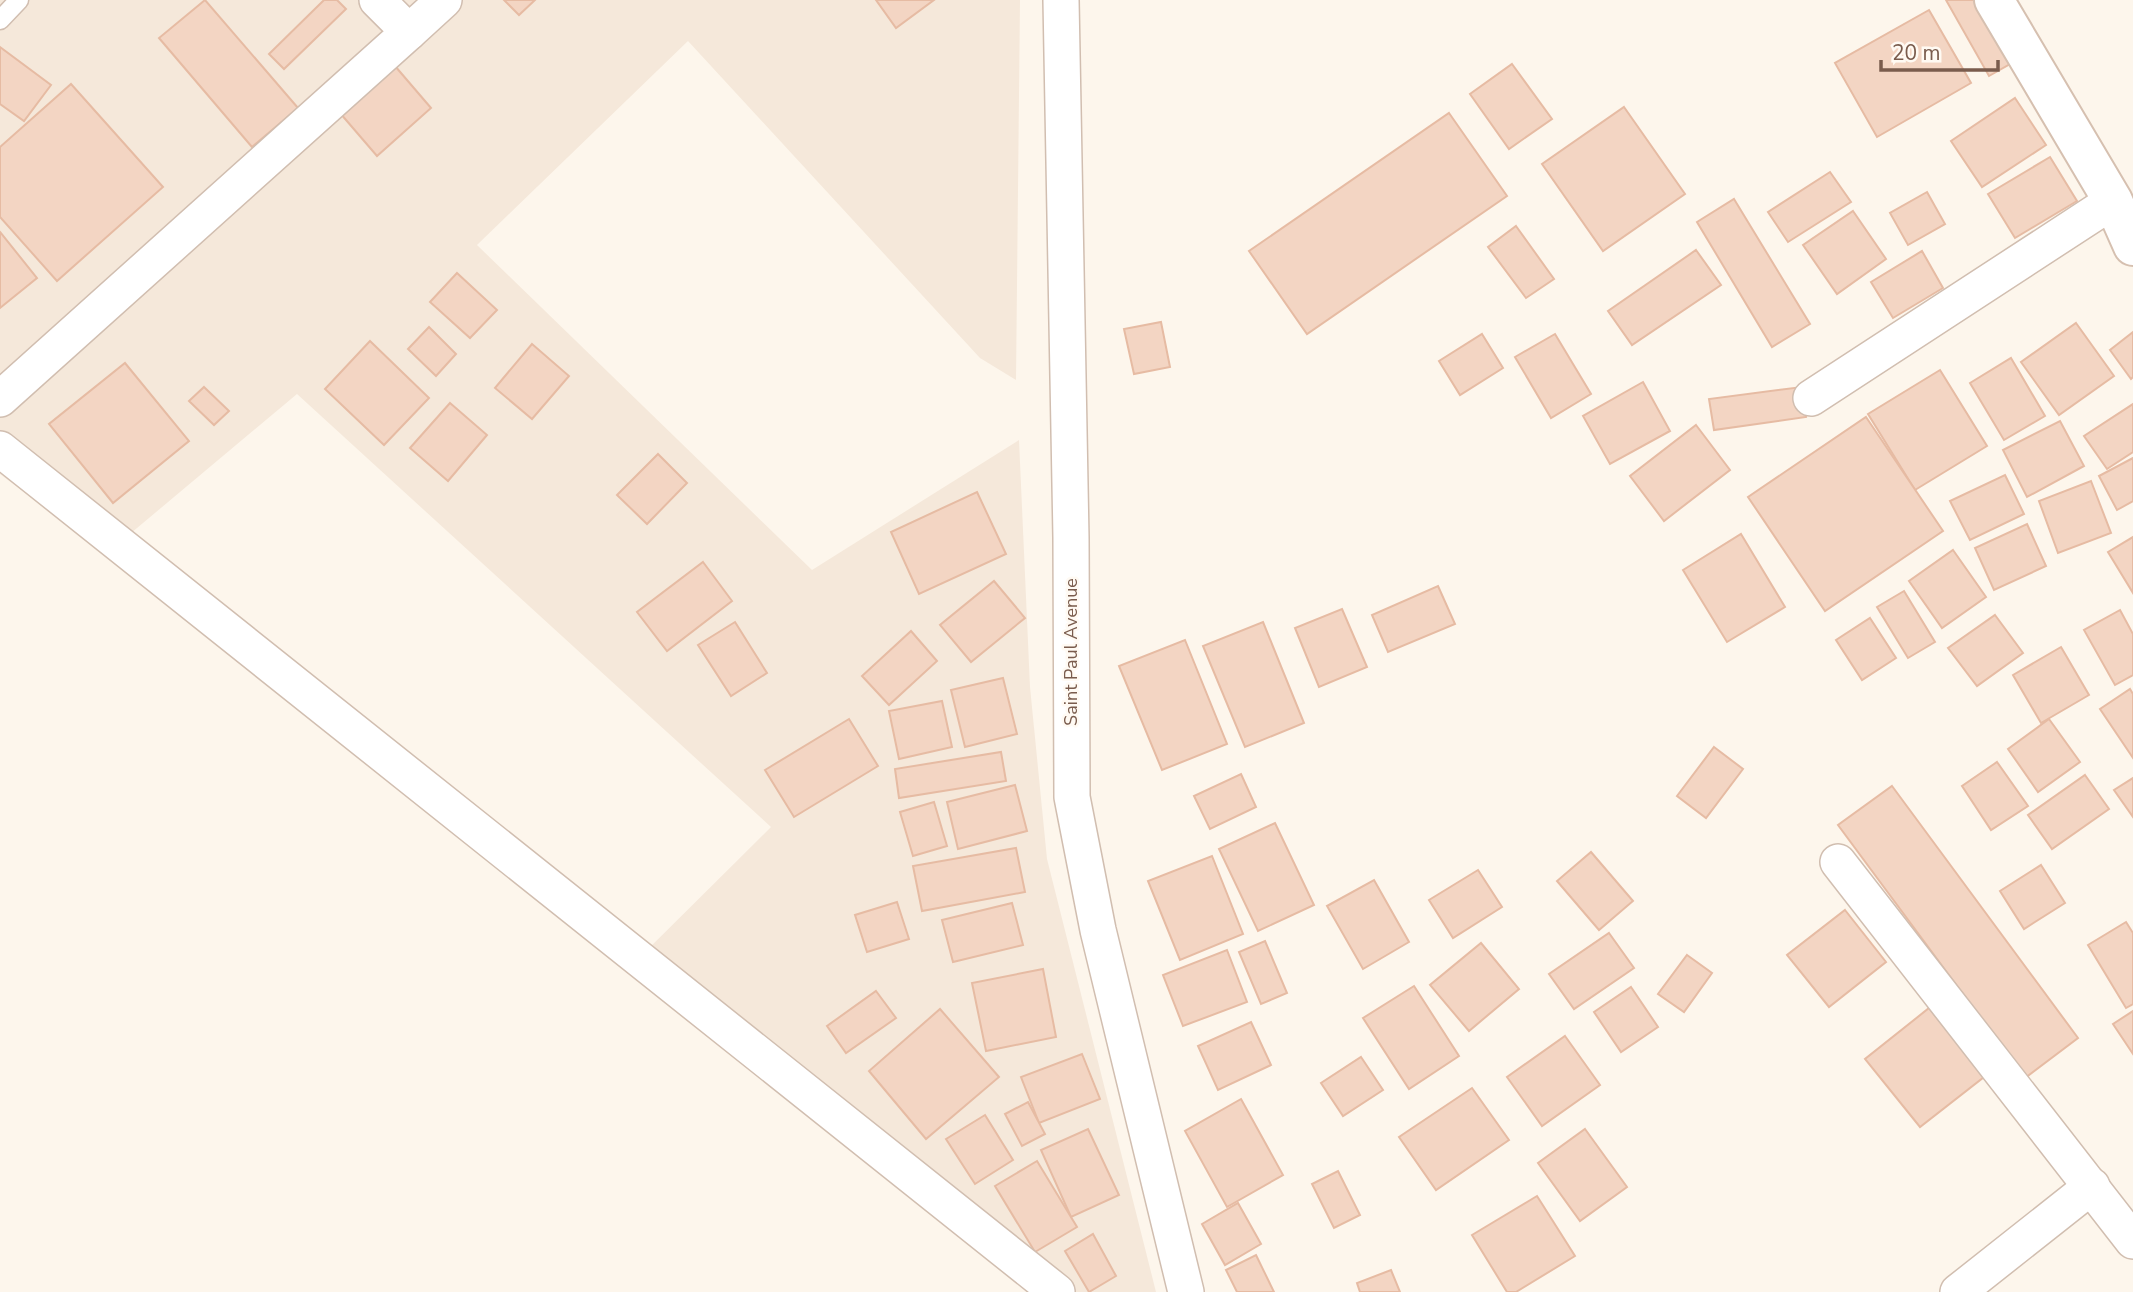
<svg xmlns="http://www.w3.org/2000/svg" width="2133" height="1292" viewBox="0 0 2133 1292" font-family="'Nunito Sans',sans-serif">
  <rect width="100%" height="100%" fill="#fdf6ec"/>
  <!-- residential -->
  <polygon fill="#f5e8da" points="0,0 1020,0 1016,380 980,358 688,41 477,245 812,570 1019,440 1030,687 1047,859 1156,1292 1030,1292 628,969 771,827 297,394 106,554 0,474"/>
  <!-- building -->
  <g fill="#f3d5c3" stroke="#e6bba3" stroke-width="2">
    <polygon points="205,0 298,108 252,147 159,38"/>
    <polygon points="324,0 337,0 346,9 284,69 269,54"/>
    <polygon points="504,0 535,0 519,15"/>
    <polygon points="876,0 934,0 896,28"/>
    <polygon points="1946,0 1984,0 2017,60 1989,76"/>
    <polygon points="1929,10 1971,83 1877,137 1835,63"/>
    <polygon points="0,47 51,85 24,121 0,104"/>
    <polygon points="389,59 431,108 377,156 334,106"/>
    <polygon points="1512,64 1552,119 1509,149 1470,94"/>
    <polygon points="71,84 163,187 57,281 0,217 0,147"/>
    <polygon points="2015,98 2046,145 1982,187 1951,141"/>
    <polygon points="1624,107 1685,194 1603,251 1542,164"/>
    <polygon points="1449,113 1507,196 1307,334 1249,251"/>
    <polygon points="2050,157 2077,201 2015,238 1988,194"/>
    <polygon points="1830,172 1851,202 1788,242 1768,212"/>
    <polygon points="1927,192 1945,224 1908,245 1890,213"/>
    <polygon points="1734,199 1810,324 1772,347 1697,222"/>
    <polygon points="1853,211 1886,259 1837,294 1803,245"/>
    <polygon points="1516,226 1554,279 1526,298 1488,247"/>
    <polygon points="0,232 37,278 0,308"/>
    <polygon points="1696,250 1721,285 1632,345 1608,311"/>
    <polygon points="1922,251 1943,288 1893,318 1871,282"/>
    <polygon points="457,273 497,310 470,338 430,302"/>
    <polygon points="1161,322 1170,367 1134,374 1124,329"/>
    <polygon points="2076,323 2114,376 2059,415 2021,362"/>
    <polygon points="429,327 456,354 436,376 408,349"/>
    <polygon points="2133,332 2133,377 2131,379 2110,350"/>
    <polygon points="1482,334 1503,368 1460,395 1439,361"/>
    <polygon points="1555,334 1591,394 1551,418 1515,357"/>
    <polygon points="370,341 429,398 384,445 325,389"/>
    <polygon points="532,344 569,376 532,419 495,388"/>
    <polygon points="2011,358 2045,416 2004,440 1970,383"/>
    <polygon points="125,363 189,441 113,503 49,424"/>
    <polygon points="1940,370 1987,446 1915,490 1868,414"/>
    <polygon points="1643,382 1670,431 1610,464 1583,416"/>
    <polygon points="204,387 229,411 214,425 189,401"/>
    <polygon points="1802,387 1806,417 1714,430 1709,399"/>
    <polygon points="450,403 487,435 448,481 410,448"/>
    <polygon points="2133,404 2133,452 2107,469 2084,436"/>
    <polygon points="1866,417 1943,531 1825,611 1748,497"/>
    <polygon points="2060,421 2084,466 2027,497 2003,450"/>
    <polygon points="1696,425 1730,470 1664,521 1630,476"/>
    <polygon points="658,454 687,483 647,524 617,495"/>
    <polygon points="2133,458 2133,501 2117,510 2099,476"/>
    <polygon points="2005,475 2024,514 1970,540 1950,501"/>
    <polygon points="2091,481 2111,533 2058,553 2039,501"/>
    <polygon points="977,492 1006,554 919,594 891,532"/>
    <polygon points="2027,524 2046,566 1994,590 1975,548"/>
    <polygon points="1741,534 1785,607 1727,642 1683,570"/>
    <polygon points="2133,537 2133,593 2108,552"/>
    <polygon points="1953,550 1986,597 1942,628 1909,581"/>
    <polygon points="703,562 732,601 667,651 637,612"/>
    <polygon points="994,581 1025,618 971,662 940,625"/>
    <polygon points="1438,586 1455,624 1388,652 1372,615"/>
    <polygon points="1904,591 1935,642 1908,658 1877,607"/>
    <polygon points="1342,609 1367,667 1319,687 1295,628"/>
    <polygon points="2120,610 2133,634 2133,675 2115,685 2084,630"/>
    <polygon points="1995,615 2023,653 1977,686 1948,648"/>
    <polygon points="1870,618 1896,658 1862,680 1836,640"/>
    <polygon points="735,622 767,673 731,696 698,645"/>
    <polygon points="1263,622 1304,723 1245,747 1203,646"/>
    <polygon points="911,631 937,661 889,705 862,676"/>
    <polygon points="1185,640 1227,744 1162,770 1119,666"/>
    <polygon points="2061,647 2089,695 2041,723 2013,675"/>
    <polygon points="1003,678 1017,734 965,747 951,690"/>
    <polygon points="2130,689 2133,694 2133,758 2100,709"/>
    <polygon points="942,701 952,747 899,759 889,711"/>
    <polygon points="849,719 878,766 794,817 765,770"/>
    <polygon points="2049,719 2080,762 2038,792 2008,749"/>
    <polygon points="1714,747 1743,769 1706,818 1677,796"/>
    <polygon points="1001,752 1006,781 899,798 895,769"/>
    <polygon points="1997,762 2028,806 1991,830 1962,786"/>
    <polygon points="1241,774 1256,807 1210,829 1194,796"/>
    <polygon points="2085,775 2109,809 2052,849 2028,815"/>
    <polygon points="2133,778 2133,817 2114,790"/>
    <polygon points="1015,785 1027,831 958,849 947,802"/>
    <polygon points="1892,786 2078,1038 2025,1078 1838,825"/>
    <polygon points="934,802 947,846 913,856 900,812"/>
    <polygon points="1275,823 1314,905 1258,931 1219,849"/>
    <polygon points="1016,848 1025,892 922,911 913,866"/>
    <polygon points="1591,852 1633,901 1599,930 1557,881"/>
    <polygon points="1212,856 1243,934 1180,960 1148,881"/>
    <polygon points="2041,865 2065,903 2024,929 2000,891"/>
    <polygon points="1478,870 1502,907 1453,938 1429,900"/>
    <polygon points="1374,880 1409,942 1363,969 1327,906"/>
    <polygon points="897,902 909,939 867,952 855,915"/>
    <polygon points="1012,903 1023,945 953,962 942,920"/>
    <polygon points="1845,910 1886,962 1829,1007 1787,955"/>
    <polygon points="2126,922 2133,933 2133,1004 2126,1008 2088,945"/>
    <polygon points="1609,933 1634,968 1574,1009 1549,974"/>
    <polygon points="1265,941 1287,993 1261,1004 1239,952"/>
    <polygon points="1481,943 1519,989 1469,1031 1430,985"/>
    <polygon points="1227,950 1247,1002 1183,1026 1163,975"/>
    <polygon points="1687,955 1712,973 1684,1012 1658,994"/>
    <polygon points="1043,969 1056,1037 986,1051 972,983"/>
    <polygon points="1414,986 1459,1056 1409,1089 1363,1018"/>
    <polygon points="1631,987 1658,1027 1621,1052 1594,1012"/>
    <polygon points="876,991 896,1018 846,1053 827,1026"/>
    <polygon points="1929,1008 1984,1077 1920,1127 1865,1059"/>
    <polygon points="940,1009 999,1077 926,1139 869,1071"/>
    <polygon points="2133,1011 2133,1054 2113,1024"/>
    <polygon points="1251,1022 1271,1065 1218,1090 1198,1046"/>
    <polygon points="1565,1036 1600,1085 1542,1126 1507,1077"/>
    <polygon points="1082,1054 1100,1099 1039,1123 1021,1077"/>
    <polygon points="1361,1057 1383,1090 1343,1116 1321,1083"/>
    <polygon points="1472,1088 1509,1140 1436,1190 1399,1137"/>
    <polygon points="1241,1099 1283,1175 1227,1207 1185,1131"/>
    <polygon points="1028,1102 1045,1134 1022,1146 1005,1114"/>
    <polygon points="985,1115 1013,1160 975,1184 946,1139"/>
    <polygon points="1088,1129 1119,1195 1071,1217 1041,1150"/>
    <polygon points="1585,1129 1627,1187 1580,1221 1538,1163"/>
    <polygon points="1037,1161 1077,1227 1035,1252 995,1186"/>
    <polygon points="1338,1171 1360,1215 1334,1228 1312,1184"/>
    <polygon points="1537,1196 1575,1256 1516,1292 1507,1292 1472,1235"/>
    <polygon points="1238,1203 1261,1244 1225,1265 1202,1224"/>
    <polygon points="1093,1234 1116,1276 1089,1292 1065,1251"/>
    <polygon points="1256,1255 1274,1292 1237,1292 1226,1270"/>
    <polygon points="1391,1270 1400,1292 1360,1292 1357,1283"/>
  </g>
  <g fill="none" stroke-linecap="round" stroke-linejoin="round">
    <defs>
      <polyline id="lane" points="0,20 19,0"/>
      <g id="street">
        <polyline points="1061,0 1071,538 1072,797 1098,930 1186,1292"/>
        <polyline points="409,32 444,0"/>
        <polyline points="1811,398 2113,201"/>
        <polyline points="0,399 409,32 377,0"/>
        <polyline points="0,449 1057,1292"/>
        <polyline points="1838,862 2133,1241"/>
        <polyline points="1958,1292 2092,1186"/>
      </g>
      <polyline id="secondary" points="1994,0 2113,201 2133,246"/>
    </defs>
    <!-- lane casing -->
    <use href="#lane" stroke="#d1beb0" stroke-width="21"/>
    <!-- street casing -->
    <use href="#street" stroke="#d1beb0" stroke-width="38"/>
    <!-- secondary casing -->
    <use href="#secondary" stroke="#d6c0b0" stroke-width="42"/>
    <!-- lane -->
    <use href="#lane" stroke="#fff" stroke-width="18"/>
    <!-- street -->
    <use href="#street" stroke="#fff" stroke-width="35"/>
    <!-- secondary -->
    <use href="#secondary" stroke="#fff" stroke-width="38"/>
  </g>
  <g text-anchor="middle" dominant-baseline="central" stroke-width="5" stroke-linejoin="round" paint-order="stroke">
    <!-- street labels -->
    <g font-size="18" fill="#7a5c4d" stroke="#fffaf3">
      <text transform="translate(1071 652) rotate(-90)">Saint Paul Avenue</text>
    </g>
  </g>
  <!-- scale -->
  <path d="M1881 60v10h117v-10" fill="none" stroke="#7a5c4d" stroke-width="3.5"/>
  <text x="1892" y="60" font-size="21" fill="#7a5c4d" stroke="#fffaf3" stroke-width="5" paint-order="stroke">20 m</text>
</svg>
